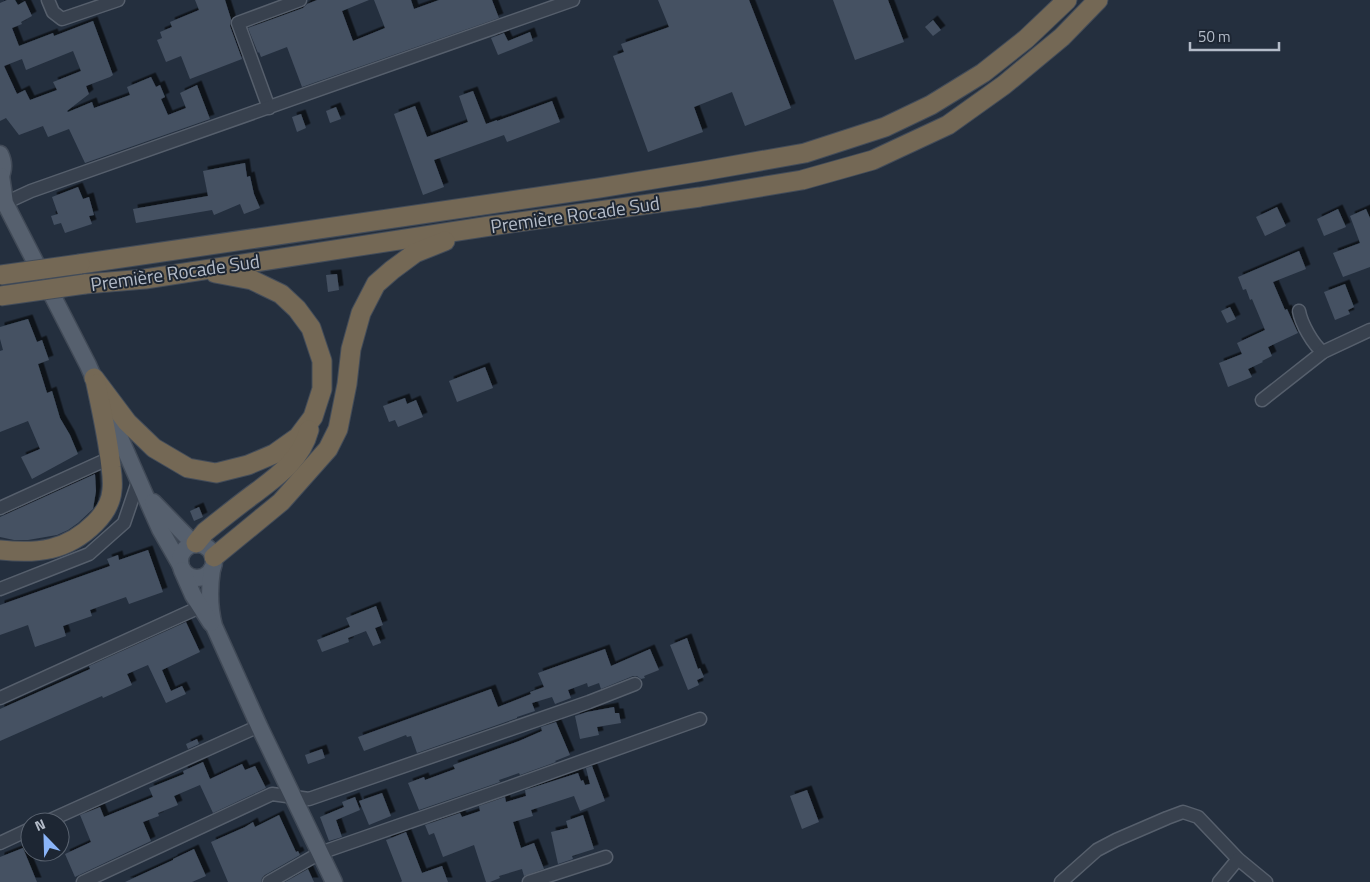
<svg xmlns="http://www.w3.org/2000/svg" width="1370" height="882" viewBox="0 0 1370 882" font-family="'Titillium Web',sans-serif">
  <defs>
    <filter id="shadow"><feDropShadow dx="4.5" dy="-4.5" stdDeviation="0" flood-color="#0009"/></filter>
  </defs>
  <rect width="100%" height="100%" fill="#242f3e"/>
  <!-- building -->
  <g fill="#455162" fill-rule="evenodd" filter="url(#shadow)">
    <path d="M7,0H15L18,5L25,1L32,16L21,22L22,24L12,28L19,46L53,33L54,36L93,21L113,75L110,77L86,86L89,94L67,111L68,112L92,102L94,108L130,95L127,87L151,77L156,87L160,85L165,97L161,99L168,115L186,108L180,93L197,85L210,119L85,163L69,129L48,137L43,126L19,135L6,118L0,121V3ZM73,51L81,71L53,82L57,90L30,100L25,90L17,94L4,66L22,59L26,70Z"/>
    <polygon points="195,0 225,0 231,19 230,26 242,59 190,79 181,56 166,62 157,40 162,38 160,32 172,27 170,22 199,10"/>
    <polygon points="317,0 369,0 342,11 353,41 385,28 374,0 411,0 414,9 439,0 492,0 499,18 302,87 287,47 261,57 259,52 258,53 248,28 303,8 307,4"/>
    <polygon points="658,0 749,0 791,108 745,126 732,92 694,107 703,132 648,152 613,56 624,52 621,44 669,27"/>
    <polygon points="833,0 888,0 904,42 855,60"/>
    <polygon points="933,20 941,30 933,36 925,27"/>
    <polygon points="530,32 533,41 498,55 491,38 504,33 508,41"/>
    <polygon points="473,91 486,124 497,120 497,121 552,101 560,122 507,142 504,135 434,160 444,187 423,195 394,114 415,106 427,137 468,122 459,96"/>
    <polygon points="336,107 341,119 330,123 326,111"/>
    <polygon points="301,114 306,128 297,132 292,117"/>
    <polygon points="245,163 247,177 250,176 254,194 260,208 244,214 240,204 214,215 212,210 136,223 133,209 208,196 203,171"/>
    <polygon points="78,187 83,199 89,197 94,215 89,216 92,224 65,233 61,223 54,225 51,216 58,214 52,197"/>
    <polygon points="1277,207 1286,226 1265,236 1256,217"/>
    <polygon points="1338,209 1346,227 1324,236 1317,219"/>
    <polygon points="1366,209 1370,218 1370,267 1343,277 1333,253 1360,243 1350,216"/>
    <polygon points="1299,251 1306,269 1273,282 1285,310 1287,309 1298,333 1268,347 1272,356 1262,361 1263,362 1248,369 1252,377 1228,387 1219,363 1242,354 1237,343 1265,330 1252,299 1250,300 1246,289 1243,290 1238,277"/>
    <polygon points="337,274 339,290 328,292 326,275"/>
    <polygon points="1345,284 1354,307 1348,310 1350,314 1335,320 1324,292"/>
    <polygon points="1230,307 1236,319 1227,323 1221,311"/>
    <polygon points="28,319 37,342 42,340 49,360 38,364 47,393 52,391 60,418 70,435 78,454 32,479 21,457 40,449 28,421 0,432 0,351 3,350 0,339 0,327"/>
    <polygon points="485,367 493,388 457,402 449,381"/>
    <polygon points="405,398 407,404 416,400 423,417 398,427 395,420 389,422 383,406"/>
    <polygon points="95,474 96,491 93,509 78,523 68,530 57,535 28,540 14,540 0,537 0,517"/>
    <polygon points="199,507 203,517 194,521 190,511"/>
    <polygon points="148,550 163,592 129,604 126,597 90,610 92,616 63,626 66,636 35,647 28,625 0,635 0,605 110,566 107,559 118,555 119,560"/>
    <polygon points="376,606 383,625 375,628 381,643 373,646 366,631 348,638 349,642 322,652 317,640 350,627 346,618"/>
    <polygon points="186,622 200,652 162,670 171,691 182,686 186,694 166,703 148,665 127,674 132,685 103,698 102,696 0,741 0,709 90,669 89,666"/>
    <polygon points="687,638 698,669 700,668 704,677 697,680 699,685 688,690 670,645"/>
    <polygon points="605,649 611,666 650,649 659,670 644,676 645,678 641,679 637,676 633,676 601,689 599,683 588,687 587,683 568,690 571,698 555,704 552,697 532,703 535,711 517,717 517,718 417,753 411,736 407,737 406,735 364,751 358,737 491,689 498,707 531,694 530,692 544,687 538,673"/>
    <polygon points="614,707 615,713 619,713 621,723 597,727 599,735 580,739 575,716 587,712"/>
    <polygon points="556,722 570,755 555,761 556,762 520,775 519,773 499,780 500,782 419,810 408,783 424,777 425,780 455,769 453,765 519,741 542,731 541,727"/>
    <polygon points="197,739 199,744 188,749 186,744"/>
    <polygon points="322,749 325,758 308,764 305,755"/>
    <polygon points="203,762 210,779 242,764 245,770 255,766 266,788 213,813 200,785 174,796 178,805 158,813 159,816 143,822 151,841 75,877 65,854 91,842 80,815 100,807 104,817 153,797 149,788 184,774 183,771"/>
    <polygon points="592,766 605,801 580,811 574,796 531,810 533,816 513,822 521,848 534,843 544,869 524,876 522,869 499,876 500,878 490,882 486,882 474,845 443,857 434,833 429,835 425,825 460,813 462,817 480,811 479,806 505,797 506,802 526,796 525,790 578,773 581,781 583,780 585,785 590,784 586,768"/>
    <polygon points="807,790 819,822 802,829 790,796"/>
    <polygon points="382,793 391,816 369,825 359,801"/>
    <polygon points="355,797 360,810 336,820 342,837 329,841 320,817 344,807 342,802"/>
    <polygon points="279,815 296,852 298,851 300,855 265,875 262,878 261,882 228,882 211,842 245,827 253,822 255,827"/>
    <polygon points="583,815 594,849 572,856 573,859 558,864 551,832 568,828 566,821"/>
    <polygon points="406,832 422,873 442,866 448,882 401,882 402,881 386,840"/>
    <polygon points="23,848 37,882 0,882 0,857"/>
    <polygon points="194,849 206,876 192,882 125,882 173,860 173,859"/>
    <polygon points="308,869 314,882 285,882"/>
  </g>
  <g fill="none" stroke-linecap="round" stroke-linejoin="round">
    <defs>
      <g id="minor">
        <polyline points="48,0 53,12 62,19 118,0"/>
        <polyline points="269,108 238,23 300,0"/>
        <polyline points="5,203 31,191 573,0"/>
        <path d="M1299,311C1301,323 1313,345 1323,352"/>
        <polyline points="1262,400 1323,352 1370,330"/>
        <polyline points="0,508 110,458"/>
        <polyline points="0,589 89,554 124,523 139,479"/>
        <polyline points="0,698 200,607"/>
        <polyline points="46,822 259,726"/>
        <polyline points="0,843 30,829"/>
        <polyline points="83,882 272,794 309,799 589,702 635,684"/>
        <polyline points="269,882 320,853 510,787 700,719"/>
        <polyline points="529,882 606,857"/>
        <polyline points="1061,882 1097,850 1116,840 1167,818 1183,812 1198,817 1238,859 1266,882"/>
        <polyline points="1219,882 1238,859"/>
      </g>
      <g id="major">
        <path d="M0,154C4,162 4,170 0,178"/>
        <polyline points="1,176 5,203 88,365 152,511 160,529 180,564"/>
        <polyline points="153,502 194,544"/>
        <circle cx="197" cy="561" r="17"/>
        <path d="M212,569C209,589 209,607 214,626L259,726L334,882"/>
        <polyline points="182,570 193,595 211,623"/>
      </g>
      <g id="highway">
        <polyline points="80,264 599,188 703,171 805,153 885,127 931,105 983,73 1026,39 1067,0"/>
        <polyline points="85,284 145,279 490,226 700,197 802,180 873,160 948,125 1004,85 1062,37 1098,0"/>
        <polyline points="94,378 127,422 154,448 188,468 216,473 248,465 274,454 298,437 313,417 322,389 322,361 311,328 297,309 281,294 252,280 215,273"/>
        <path d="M196,543L205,532C220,520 235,508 251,496C275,478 301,461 309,430"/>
        <path d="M0,550C38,554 67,551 95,523C104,514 111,503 112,490C113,482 112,474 111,467C108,439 102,412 96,384"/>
        <polyline points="214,557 281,502 328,449 338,429 347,384 351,349 361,313 376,284 392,270 415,253 445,241"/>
      </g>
    </defs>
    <!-- minor casing -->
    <use href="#minor" stroke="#565f6c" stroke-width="15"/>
    <!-- major casing -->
    <use href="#major" stroke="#414a57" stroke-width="19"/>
    <!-- highway casing -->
    <use href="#highway" stroke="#434c59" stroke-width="21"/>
    <!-- minor -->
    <use href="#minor" stroke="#38414e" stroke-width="12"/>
    <!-- major -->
    <use href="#major" stroke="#56606e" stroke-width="16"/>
    <!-- highway -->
    <use href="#highway" stroke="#746855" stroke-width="19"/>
    <defs>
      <g id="highway-bridge">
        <polyline points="0,275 80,264"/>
        <polyline points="0,296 85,284"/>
      </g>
    </defs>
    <!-- highway-bridge casing -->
    <use href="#highway-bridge" stroke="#434c59" stroke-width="21" stroke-linecap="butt"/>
    <!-- highway-bridge -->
    <use href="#highway-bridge" stroke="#746855" stroke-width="19"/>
  </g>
  <g text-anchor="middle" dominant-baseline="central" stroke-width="4" stroke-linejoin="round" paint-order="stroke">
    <!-- street labels -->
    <g font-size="19" fill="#b4bcc9" stroke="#1d2633">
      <text transform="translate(575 214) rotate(-8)">Première Rocade Sud</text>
      <text transform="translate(175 272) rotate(-8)">Première Rocade Sud</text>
    </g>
  </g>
  <!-- north arrow -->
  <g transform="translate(45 837) rotate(337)"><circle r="24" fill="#1d2633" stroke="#59626f"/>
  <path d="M0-4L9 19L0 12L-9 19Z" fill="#8ab4f8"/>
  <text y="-8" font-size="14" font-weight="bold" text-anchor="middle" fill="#b4bcc9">N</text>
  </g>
  <!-- scale -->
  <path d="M1190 42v8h89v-8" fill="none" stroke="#b4bcc9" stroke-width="2.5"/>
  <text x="1198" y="42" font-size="15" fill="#b4bcc9" stroke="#1d2633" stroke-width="4" paint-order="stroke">50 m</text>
</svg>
